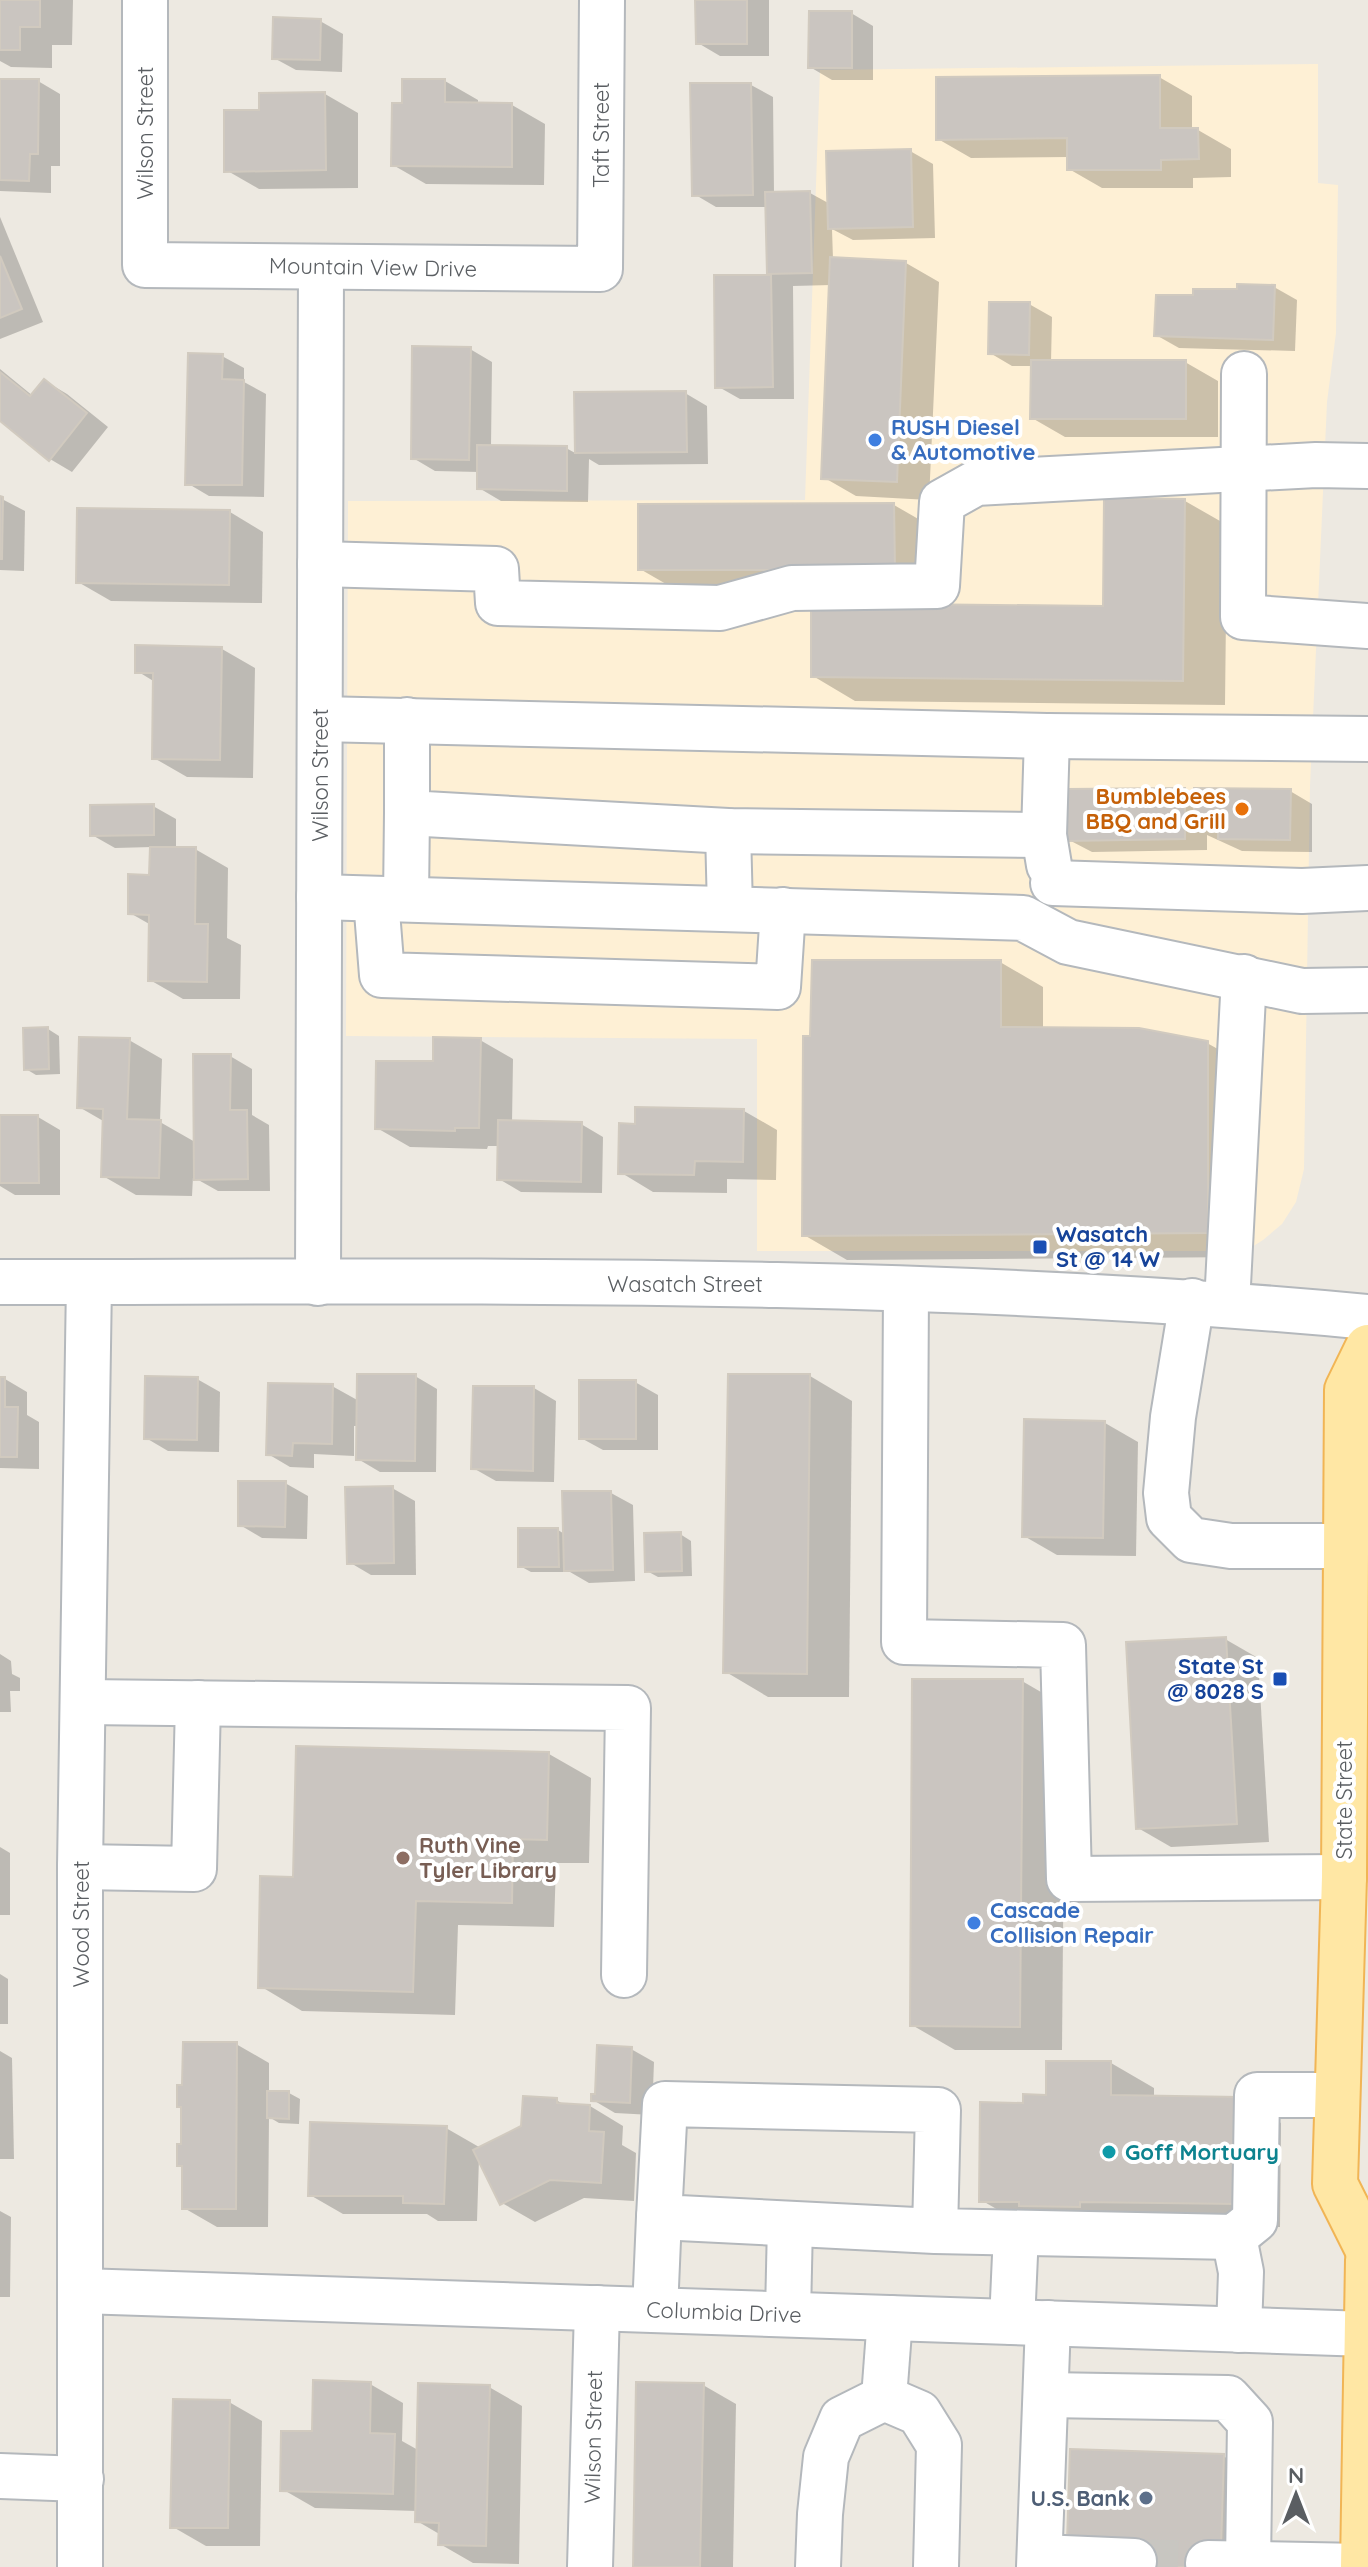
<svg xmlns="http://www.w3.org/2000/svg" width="1368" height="2567" viewBox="0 0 1368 2567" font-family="Quicksand,sans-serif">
  <rect width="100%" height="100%" fill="#ede9e1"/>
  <!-- commercial -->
  <polygon fill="#fef0d5" points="1318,64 1318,183 1338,185 1336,333 1327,402 1310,786 1304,1169 1296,1202 1282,1224 1263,1240 1252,1247 1235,1251 757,1251 757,1039 346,1036 348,501 805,500 820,70"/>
  <!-- shadow -->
  <g fill="#0003">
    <polygon points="0,0 73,0 72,45 52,45 52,68 11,67 0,61"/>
    <polygon points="697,0 769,0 769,56 720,56 698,43"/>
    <polygon points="851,13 873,26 873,80 832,80 810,67"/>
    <polygon points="320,21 343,34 342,72 296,70 274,58"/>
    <polygon points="1159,77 1192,96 1192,130 1198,130 1231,149 1231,177 1193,178 1193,188 1102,188 1069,169 1069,157 971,158 938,139"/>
    <polygon points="0,81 38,81 60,94 60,166 51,166 51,193 0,191"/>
    <polygon points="445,81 478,100 478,105 512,105 545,124 544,185 426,184 393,165 404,105"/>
    <polygon points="751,85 773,97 774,193 810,193 830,204 910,151 933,164 935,238 853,240 832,229 833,259 906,263 939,282 929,500 856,496 823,477 831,285 793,286 794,399 740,399 717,386 769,277 767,207 716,207 694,194"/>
    <polygon points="325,94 358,113 358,188 259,189 226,170"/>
    <polygon points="0,217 43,322 0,339"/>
    <polygon points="1274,287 1297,300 1295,351 1179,348 1156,335 1195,297"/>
    <polygon points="1029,304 1052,317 1051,362 1185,362 1218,381 1218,437 1065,437 1032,418 1033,366 1012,366 990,353"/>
    <polygon points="470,349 492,362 491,447 566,448 577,454 576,394 685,393 707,406 708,464 599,465 589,459 588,502 501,501 479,488 479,472 435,471 413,458"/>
    <polygon points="222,356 244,368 244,382 266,394 264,497 209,496 187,483"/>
    <polygon points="0,369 33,396 45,381 67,394 108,427 72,472 50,459 0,418"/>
    <polygon points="0,498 25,511 24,571 0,570"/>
    <polygon points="1185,501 1227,525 1225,705 855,701 813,676 1105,608"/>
    <polygon points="894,505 927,524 927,588 673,588 640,569"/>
    <polygon points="230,512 263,532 262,603 111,601 78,582"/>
    <polygon points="222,649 255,668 253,778 187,777 154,758 155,682 137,671"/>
    <polygon points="1184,790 1196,796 1290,791 1312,804 1312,852 1242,851 1207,835 1207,850 1092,852 1069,840"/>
    <polygon points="153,806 176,819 176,849 195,849 228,868 227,938 241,945 240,999 183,999 150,980 151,925 130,913 151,877 152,847 115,848 92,835"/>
    <polygon points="1000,962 1043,987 1043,1029 1207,1043 1250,1067 1250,1257 847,1260 804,1235"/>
    <polygon points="48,1029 59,1036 60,1074 36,1075 26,1069"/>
    <polygon points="129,1040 162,1059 160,1122 195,1142 230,1056 252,1069 252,1115 269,1125 270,1191 218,1191 193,1177 192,1196 136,1195 103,1176 105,1122 79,1107"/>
    <polygon points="480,1040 513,1059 512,1123 581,1124 603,1137 602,1193 521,1192 499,1179 499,1146 488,1146 487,1149 410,1147 377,1128 435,1063"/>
    <polygon points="744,1111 777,1130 776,1180 727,1179 727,1193 653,1192 620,1172 637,1126"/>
    <polygon points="0,1117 38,1117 60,1130 60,1195 15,1195 0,1186"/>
    <polygon points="415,1376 437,1389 436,1472 380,1472 358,1459 358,1426 354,1426 354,1456 314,1454 314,1468 290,1467 268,1454 332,1386 359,1401"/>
    <polygon points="810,1376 852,1401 849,1697 768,1697 726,1672"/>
    <polygon points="0,1379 5,1379 27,1392 27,1415 39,1422 39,1469 0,1468"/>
    <polygon points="197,1379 220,1392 219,1452 168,1451 146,1438"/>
    <polygon points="635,1382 658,1395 658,1450 603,1450 581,1438"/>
    <polygon points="534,1388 556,1401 554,1482 496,1481 473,1468"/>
    <polygon points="1105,1423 1138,1442 1136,1556 1057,1555 1024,1536"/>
    <polygon points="285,1483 308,1496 307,1539 262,1538 240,1525"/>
    <polygon points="392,1488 415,1501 416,1575 371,1575 349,1562"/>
    <polygon points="611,1493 633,1505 635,1581 589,1583 570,1572 531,1572 520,1566 558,1530 566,1535"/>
    <polygon points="680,1534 691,1541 692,1576 658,1577 647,1571"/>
    <polygon points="1225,1639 1258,1658 1269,1842 1171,1847 1138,1828"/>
    <polygon points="0,1654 11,1661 12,1674 20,1678 20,1691 10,1691 11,1712 0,1712"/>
    <polygon points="1022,1681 1065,1706 1062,2050 955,2050 912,2025"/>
    <polygon points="549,1754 591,1778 589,1863 556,1863 554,1927 458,1925 455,2015 302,2011 260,1986 295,1879"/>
    <polygon points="0,1847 10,1853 10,1915 0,1915"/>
    <polygon points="0,1974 8,1979 8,2024 0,2024"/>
    <polygon points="236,2044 269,2063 269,2093 289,2093 300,2099 299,2124 279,2123 269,2117 268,2227 217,2227 184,2208 184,2167 179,2164 183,2146 183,2108 179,2106 184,2087"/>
    <polygon points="631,2049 654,2062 652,2115 615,2113 593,2100"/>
    <polygon points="0,2051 12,2058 14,2159 0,2159"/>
    <polygon points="1111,2063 1154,2088 1154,2098 1238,2099 1281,2123 1280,2227 1024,2225 981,2200 1025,2105 1048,2097"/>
    <polygon points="556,2100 565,2105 590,2106 623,2126 622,2145 636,2153 634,2201 584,2198 535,2222 502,2203 479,2158 477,2221 438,2221 427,2214 343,2214 310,2195 446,2128 479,2147 523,2127"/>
    <polygon points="0,2186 0,2211 11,2217 10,2297 0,2297"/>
    <polygon points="370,2384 403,2403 402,2441 418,2450 489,2387 522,2406 519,2564 473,2563 440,2544 441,2535 417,2521 417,2511 315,2508 282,2489 314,2433"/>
    <polygon points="703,2385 736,2404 733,2567 635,2567"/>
    <polygon points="229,2402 262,2421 260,2546 206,2546 173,2527"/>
    <polygon points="1223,2456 1266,2481 1263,2567 1135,2567"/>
  </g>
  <!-- building -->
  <g fill="#cac5c0" stroke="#d1cabf" stroke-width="2">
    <polygon points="0,0 40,0 40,27 20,27 20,50 0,50"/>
    <polygon points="695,0 747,0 747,44 696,44"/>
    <polygon points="809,11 852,11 852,68 808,68"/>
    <polygon points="273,17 321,19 320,60 272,59"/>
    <polygon points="1160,75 1160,128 1198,128 1199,159 1161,160 1161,170 1067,170 1067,138 936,140 936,77"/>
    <polygon points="0,79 39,79 38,154 30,154 29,181 0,180"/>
    <polygon points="402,79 445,79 445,102 512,103 512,167 391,166 392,103 402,103"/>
    <polygon points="690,83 751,83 753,195 692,196"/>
    <polygon points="325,92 326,170 224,172 224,110 259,110 259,93"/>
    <polygon points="911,149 913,227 828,229 826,151"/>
    <polygon points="810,191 812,273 767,274 765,192"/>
    <polygon points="0,256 22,309 0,318"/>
    <polygon points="830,257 906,261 897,482 821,479"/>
    <polygon points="714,275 771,275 773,387 715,388"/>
    <polygon points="1237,284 1275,285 1273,340 1154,336 1156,295 1193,295 1193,289 1237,289"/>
    <polygon points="989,302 1030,302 1029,355 988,354"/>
    <polygon points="412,346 471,347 469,460 411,459"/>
    <polygon points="188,353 223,354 222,379 244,380 242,485 185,485"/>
    <polygon points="1031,360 1186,360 1186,419 1030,419"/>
    <polygon points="0,372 30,396 44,379 87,413 49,461 0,421"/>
    <polygon points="686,391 687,452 575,453 574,392"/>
    <polygon points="477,445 567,446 567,491 477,489"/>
    <polygon points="0,496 3,497 2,559 0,559"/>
    <polygon points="1104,498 1185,499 1183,681 811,677 811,603 1103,606"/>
    <polygon points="894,503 895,570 638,570 638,504"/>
    <polygon points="77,508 230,510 229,585 76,583"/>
    <polygon points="135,645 222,647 220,760 152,759 153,673 135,673"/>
    <polygon points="1185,788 1185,839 1067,841 1067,789"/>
    <polygon points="1194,788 1291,789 1290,840 1218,839 1218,829 1194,829"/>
    <polygon points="154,804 154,835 90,836 90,805"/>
    <polygon points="150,847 196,847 195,924 208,924 207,982 148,981 149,915 128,914 128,874 149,875"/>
    <polygon points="812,960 1001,960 1001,1027 1139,1028 1208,1041 1208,1233 802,1236 803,1036 810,1036"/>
    <polygon points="48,1027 49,1069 24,1070 23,1028"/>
    <polygon points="79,1037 130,1038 127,1119 161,1120 159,1178 101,1177 103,1109 77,1108"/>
    <polygon points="433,1037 481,1038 479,1128 455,1128 455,1131 375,1129 376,1061 433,1061"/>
    <polygon points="193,1054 231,1054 230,1110 247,1110 248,1179 194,1180"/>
    <polygon points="635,1107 744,1109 743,1162 695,1161 694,1175 618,1174 619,1123 635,1124"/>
    <polygon points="0,1115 38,1115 39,1183 0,1183"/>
    <polygon points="498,1120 582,1122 581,1182 497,1180"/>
    <polygon points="357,1374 416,1374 415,1461 356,1460"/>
    <polygon points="728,1374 810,1374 807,1674 723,1673"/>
    <polygon points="145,1376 198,1377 197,1440 144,1439"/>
    <polygon points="0,1377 5,1377 5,1407 18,1407 17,1457 0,1457"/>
    <rect x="579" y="1380" width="57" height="59"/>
    <polygon points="268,1383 333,1384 332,1444 293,1443 292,1456 266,1455"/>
    <polygon points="473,1386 534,1386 533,1471 471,1469"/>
    <polygon points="1024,1419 1105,1421 1103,1538 1022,1537"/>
    <polygon points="238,1481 286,1481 285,1527 238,1526"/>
    <polygon points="393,1486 394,1563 347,1564 345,1487"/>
    <polygon points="562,1491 611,1491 613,1570 564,1571"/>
    <polygon points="518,1528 558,1528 559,1567 518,1567"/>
    <polygon points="681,1532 682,1571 645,1572 644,1533"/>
    <polygon points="1226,1637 1237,1824 1136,1829 1126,1642"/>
    <polygon points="912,1679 1023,1679 1020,2027 910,2026"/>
    <polygon points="296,1746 549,1752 547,1840 513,1839 512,1903 416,1901 413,1992 258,1988 260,1876 293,1877"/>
    <polygon points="183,2042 237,2042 236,2209 182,2209 182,2166 177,2166 177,2144 181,2144 181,2107 177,2107 177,2085 182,2085"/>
    <polygon points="597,2045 632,2047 630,2103 591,2101 591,2094 595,2094"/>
    <polygon points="1046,2061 1111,2061 1111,2095 1239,2097 1238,2204 1080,2202 1080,2207 1019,2206 1019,2202 979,2202 980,2102 1023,2103 1023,2094 1046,2095"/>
    <polygon points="267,2091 289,2091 289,2119 267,2118"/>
    <polygon points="523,2096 557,2098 557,2103 590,2105 589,2131 604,2132 601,2183 550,2180 500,2205 473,2150 521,2126"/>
    <polygon points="310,2122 447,2126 444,2204 403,2203 403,2196 308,2196"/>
    <polygon points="313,2380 371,2382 370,2433 395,2434 393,2494 280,2491 281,2431 312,2431"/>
    <polygon points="636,2382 704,2383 700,2567 633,2567"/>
    <polygon points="418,2383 490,2385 486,2546 438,2545 439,2523 415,2522"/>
    <polygon points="173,2399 230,2400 228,2528 170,2528"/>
    <polygon points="1070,2449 1224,2454 1221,2547 1207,2567 1133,2567 1067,2542"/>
  </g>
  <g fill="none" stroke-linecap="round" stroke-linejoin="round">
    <!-- minor-tunnel -->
    <polyline stroke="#c8c6c1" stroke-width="44" stroke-dasharray="44 22" stroke-linecap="butt" points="1134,2561 1208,2563"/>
    <defs>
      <g id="minor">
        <polyline points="145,0 145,265 600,269 602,0"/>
        <polyline points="1244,374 1243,617 1368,626"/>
        <polyline points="320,564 496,569 498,603 720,608 792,588 937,586 942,502 976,483 1316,465 1368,466"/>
        <polyline points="320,719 1047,736 1368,739"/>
        <polyline points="407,720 407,813 728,831 1044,835"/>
        <polyline points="1047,736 1044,835 1049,865"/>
        <polyline points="728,831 730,909"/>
        <polyline points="1053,883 1302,891 1368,888"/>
        <polyline points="319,897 1023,918 1068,942 1302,991 1368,990"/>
        <polyline points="376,899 382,975 778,987 783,910"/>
        <polyline points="406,899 407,813"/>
        <path d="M0,1282C456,1282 913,1274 1368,1317"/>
        <polyline points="318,1283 321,267"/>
        <polyline points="906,1289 904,1642 1063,1645 1069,1879 1344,1877"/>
        <polyline points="1192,1301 1173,1417 1166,1493 1169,1518 1191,1540 1231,1546 1347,1546"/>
        <polyline points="1227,1304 1244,977"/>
        <polyline points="84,1702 628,1708 624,1975"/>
        <polyline points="80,1867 194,1869 198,1703"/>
        <polyline points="935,2231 938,2110 665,2104 659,2217 935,2231 1234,2237 1255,2220 1257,2095 1337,2095"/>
        <polyline points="1234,2237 1241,2272 1239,2330"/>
        <polyline points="81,2291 1367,2334"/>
        <polyline points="655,2310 659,2217"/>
        <polyline points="788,2314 790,2224"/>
        <polyline points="1012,2322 1016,2233"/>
        <polyline points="1046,2395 1228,2398 1250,2422 1248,2564"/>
        <polyline points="884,2398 890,2318"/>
        <polyline points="0,2476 81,2479"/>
        <polyline points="1040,2557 1134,2561"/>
        <polyline points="1208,2563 1363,2566"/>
        <polyline points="80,2567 80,1867 89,1282"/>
        <polyline points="590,2567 597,2308"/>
        <polyline points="818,2567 820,2514 826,2457 842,2419 884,2398 919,2413 939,2445 936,2567"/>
        <polyline points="1039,2567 1048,2323"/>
      </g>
      <g id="major">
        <polyline points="1368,1347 1347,1390 1344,1877 1335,2184 1368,2250"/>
        <polyline points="1363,2567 1368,2260"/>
      </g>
    </defs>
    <!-- minor casing -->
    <use href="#minor" stroke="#b4b8bc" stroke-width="48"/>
    <!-- major casing -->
    <use href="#major" stroke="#f1b555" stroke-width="48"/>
    <!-- minor -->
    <use href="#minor" stroke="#fff" stroke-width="44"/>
    <!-- major -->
    <use href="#major" stroke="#ffe7a4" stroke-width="44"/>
  </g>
  <!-- markers -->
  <g fill="#3f7fe0" stroke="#fff" stroke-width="3">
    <circle cx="875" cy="440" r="8"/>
    <circle cx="974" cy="1923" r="8"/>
  </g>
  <circle fill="#e8710a" stroke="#fff" stroke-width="3" cx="1242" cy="809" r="8"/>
  <g fill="#1a4fb4" stroke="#fff" stroke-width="3">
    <rect x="1032" y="1239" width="16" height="16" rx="4"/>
    <rect x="1272" y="1671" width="16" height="16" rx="4"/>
  </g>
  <circle fill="#8d6e63" stroke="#fff" stroke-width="3" cx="403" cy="1858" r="8"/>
  <circle fill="#0f9aa8" stroke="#fff" stroke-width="3" cx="1109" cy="2152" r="8"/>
  <circle fill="#5c6f8a" stroke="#fff" stroke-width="3" cx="1146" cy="2498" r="8"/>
  <g text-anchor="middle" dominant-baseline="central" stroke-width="8" stroke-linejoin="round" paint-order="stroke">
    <!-- street labels -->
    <g font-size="22" fill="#5a5e62" stroke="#fff">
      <text transform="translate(145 133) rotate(-90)">Wilson Street</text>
      <text transform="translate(601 135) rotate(-90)">Taft Street</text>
      <text transform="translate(373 267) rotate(1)">Mountain View Drive</text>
      <text transform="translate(320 775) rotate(-90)">Wilson Street</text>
      <text x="685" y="1284">Wasatch Street</text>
      <text transform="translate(1344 1800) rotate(-90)">State Street</text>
      <text transform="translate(81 1924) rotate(-90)">Wood Street</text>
      <text transform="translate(724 2312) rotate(2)">Columbia Drive</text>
      <text transform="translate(593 2437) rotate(-89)">Wilson Street</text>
    </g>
    <!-- shop labels -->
    <g font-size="22" font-weight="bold" fill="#366cbe" stroke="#fff" text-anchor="start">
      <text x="891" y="427">RUSH Diesel<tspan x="891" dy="25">&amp; Automotive</tspan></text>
      <text x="990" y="1910">Cascade<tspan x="990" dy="25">Collision Repair</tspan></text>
    </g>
    <!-- food labels -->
    <g font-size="22" font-weight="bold" fill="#c56008" stroke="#fff" text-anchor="end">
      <text x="1226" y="796">Bumblebees<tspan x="1226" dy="25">BBQ and Grill</tspan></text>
    </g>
    <!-- transit labels -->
    <g font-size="22" font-weight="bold" fill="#164399" stroke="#fff" text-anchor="start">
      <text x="1056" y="1234">Wasatch<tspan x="1056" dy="25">St @ 14 W</tspan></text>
      <text x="1264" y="1666" text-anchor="end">State St<tspan x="1264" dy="25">@ 8028 S</tspan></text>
    </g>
    <!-- education labels -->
    <g font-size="22" font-weight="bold" fill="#785e54" stroke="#fff" text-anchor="start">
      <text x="419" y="1845">Ruth Vine<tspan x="419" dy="25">Tyler Library</tspan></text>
    </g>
    <!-- culture labels -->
    <g font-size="22" font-weight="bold" fill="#0d838f" stroke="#fff" text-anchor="start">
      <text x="1125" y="2152">Goff Mortuary</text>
    </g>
    <!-- service labels -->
    <g font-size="22" font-weight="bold" fill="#4e5e75" stroke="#fff" text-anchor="end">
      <text x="1130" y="2498">U.S. Bank</text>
    </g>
  </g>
  <!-- north arrow -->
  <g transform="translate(1296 2495)" stroke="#ffffff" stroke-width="6" paint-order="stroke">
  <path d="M0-6L14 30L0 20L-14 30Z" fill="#5a5e62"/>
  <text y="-12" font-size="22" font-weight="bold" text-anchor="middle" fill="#5a5e62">N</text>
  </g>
</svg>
